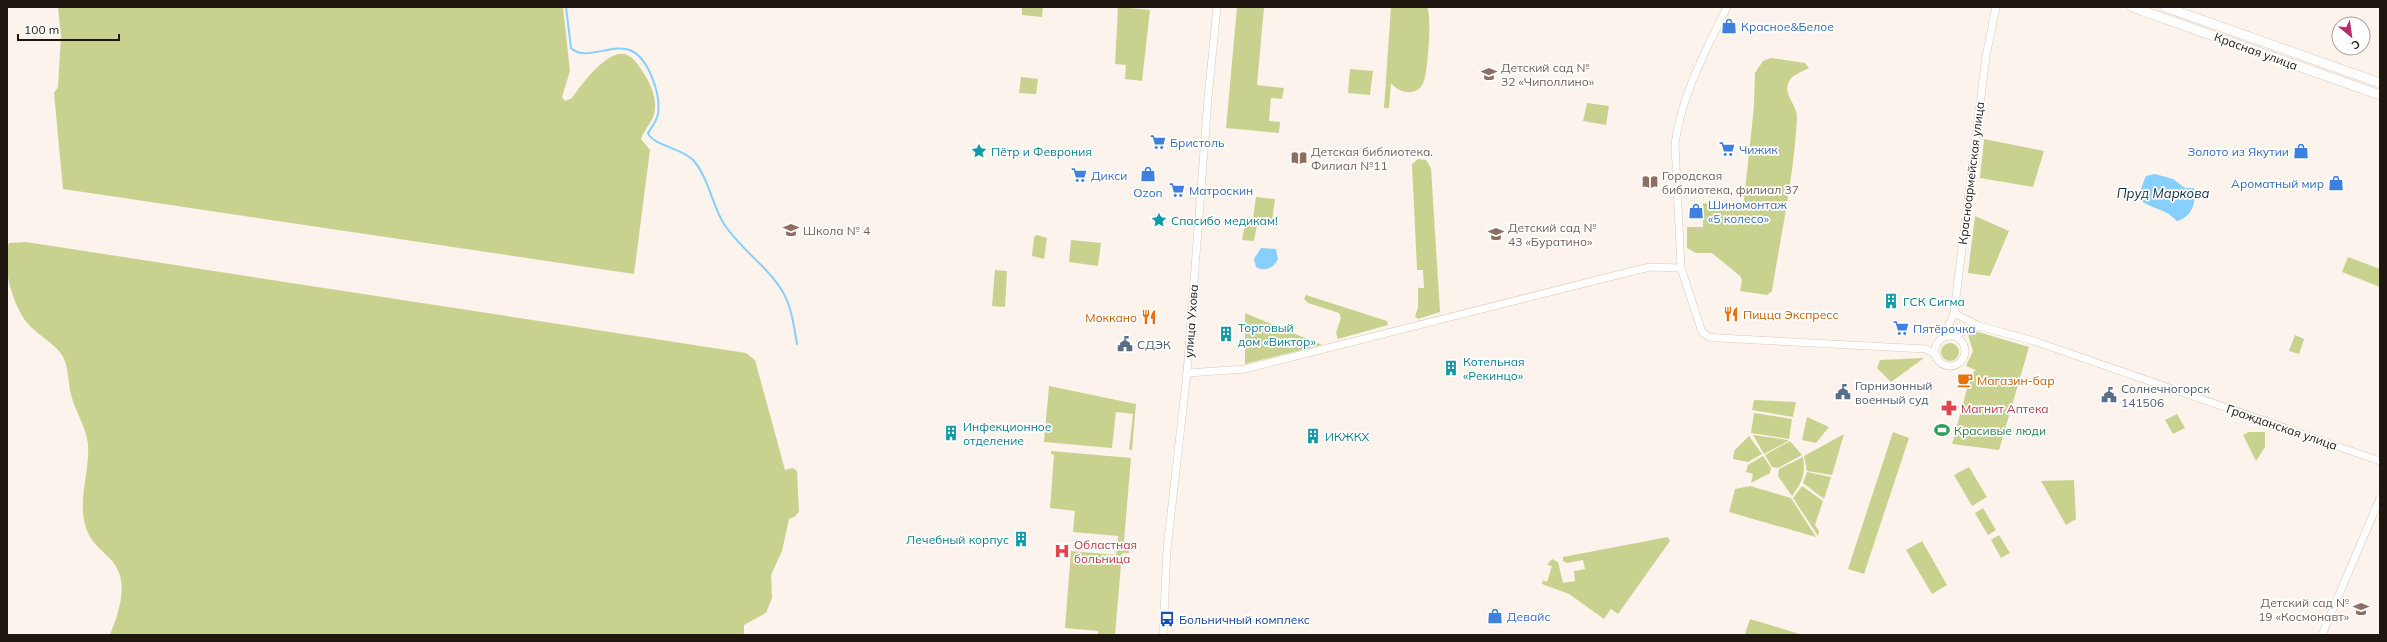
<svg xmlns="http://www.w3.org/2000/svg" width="2387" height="642" viewBox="0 0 2387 642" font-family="Mulish,sans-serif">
  <rect width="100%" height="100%" fill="#fcf4ec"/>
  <!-- green -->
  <g fill="#c9d18f">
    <path d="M58,7H563L570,71L562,97L565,101L572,98C581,85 611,44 629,56C635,59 639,66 643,72C650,82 656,96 655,109C654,121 645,128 641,139L650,150L634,274L63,189L54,93L58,87L61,36Z"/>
    <polygon points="1022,7 1043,7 1042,17 1022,15"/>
    <polygon points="1118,7 1150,10 1142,81 1125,79 1126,65 1115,64"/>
    <polygon points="1237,7 1264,7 1257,85 1284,88 1282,99 1271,98 1269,121 1280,122 1279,133 1226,128"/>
    <path d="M1391,7H1427C1432,15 1428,71 1424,81C1419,97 1399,94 1391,83L1389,108H1384Z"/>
    <path d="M1771,58L1805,63L1809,68C1802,72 1790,75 1788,84C1784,96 1798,106 1797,118C1794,176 1781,234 1772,291L1767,295L1740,291L1742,280L1740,276L1712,253H1696L1687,248V227H1703V203L1743,209L1754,106L1755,73L1763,61Z"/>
    <polygon points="1350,69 1373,71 1370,95 1348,93"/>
    <polygon points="1021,77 1038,79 1036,94 1019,93"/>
    <polygon points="1587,103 1609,106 1606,125 1583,121"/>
    <polygon points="1984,139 2044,151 2033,187 1980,178"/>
    <polygon points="1418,159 1426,160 1431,168 1440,312 1418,319 1415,316 1418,308 1418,288 1424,288 1423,270 1417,270 1412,164"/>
    <polygon points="1256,197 1275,199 1272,221 1258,219 1254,241 1242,240 1246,217 1253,218"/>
    <polygon points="1975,216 2009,231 1990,276 1968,273"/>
    <polygon points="1037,235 1047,238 1044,259 1032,256 1034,237"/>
    <polygon points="1071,240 1101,243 1098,266 1069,262"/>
    <path d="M26,242L746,353L755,360L785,470L793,468L797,471L799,512L794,517L789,519L782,551L771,575L772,598L766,613L744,625V635H110C119,612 130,581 112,561C102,550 91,543 86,528C77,500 90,472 88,444C86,428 76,412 72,398C68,386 69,370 64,359C59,346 39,336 29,325C14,309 0,264 9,243Z"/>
    <polygon points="2348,257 2380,269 2380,287 2342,272"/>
    <polygon points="995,270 1007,271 1005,307 992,306"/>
    <polygon points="1306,295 1387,321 1388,325 1338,339 1336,333 1341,318 1339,313 1308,303 1304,299"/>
    <polygon points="1245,313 1322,345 1245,364"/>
    <polygon points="1975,331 2029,347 1999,450 1952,444 1971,374 1976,370 1966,366 1973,351 1968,335"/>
    <polygon points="2295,335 2304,339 2299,354 2289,351"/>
    <circle cx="1950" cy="352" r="9"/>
    <polygon points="1924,358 1891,382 1877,368 1880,360"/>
    <polygon points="1049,386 1136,404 1132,450 1129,450 1133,414 1116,412 1112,448 1044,442"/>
    <polygon points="1754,400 1796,402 1793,417 1752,410"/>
    <polygon points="1754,413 1792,419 1789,439 1751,433"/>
    <polygon points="2177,414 2185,428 2173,434 2165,420"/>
    <polygon points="1807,417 1829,427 1816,443 1802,440"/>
    <polygon points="1893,432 1909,438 1864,574 1848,569"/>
    <polygon points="2249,432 2265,432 2265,447 2256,461 2243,435"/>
    <polygon points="1844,434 1832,475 1807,471 1804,456"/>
    <polygon points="1753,435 1788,440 1788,441 1764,454"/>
    <polygon points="1749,436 1762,454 1748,462 1733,459 1734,451"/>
    <polygon points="1790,441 1802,455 1778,468 1772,467 1765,455"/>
    <polygon points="1051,451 1131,458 1124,541 1130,542 1129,544 1118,543 1118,536 1073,532 1075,511 1050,508 1054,455 1051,454"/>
    <polygon points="1763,456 1771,468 1770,473 1751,483 1753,474 1746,472 1748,465"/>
    <path d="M1803,457C1806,474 1802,482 1792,496L1778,476L1779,469Z"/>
    <polygon points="1969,467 1987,497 1972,506 1954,475"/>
    <polygon points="1807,472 1831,477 1824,499 1803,483"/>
    <polygon points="2074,480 2076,519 2066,525 2041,481"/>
    <polygon points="1750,486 1791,498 1816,537 1729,512 1735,489"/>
    <polygon points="1802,486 1823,501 1815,525 1819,531 1818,536 1793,498"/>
    <polygon points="1983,508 1996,530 1988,535 1975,513"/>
    <polygon points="1999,535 2010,553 2001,558 1991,540"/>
    <polygon points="1668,537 1670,541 1618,614 1611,609 1604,619 1569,594 1542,584 1543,580 1547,582 1552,566 1547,565 1552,559 1558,562 1563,583 1575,581 1574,571 1585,569 1583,560 1567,563 1563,561 1563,557"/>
    <polygon points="1922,541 1947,585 1932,594 1906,550"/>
    <polygon points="1117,548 1129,549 1129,553 1122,553 1115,635 1098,635 1098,631 1065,628 1071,551 1116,555"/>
    <polygon points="1750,619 1803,635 1747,635 1745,634"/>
  </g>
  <!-- water -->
  <g fill="#86cffe">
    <path d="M2155,174L2173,179L2185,188H2194C2197,200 2192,218 2177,221C2173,218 2170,214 2165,212C2140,201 2134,204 2146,176Z"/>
    <path d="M1261,248L1276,249L1278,259C1274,268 1265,272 1256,267L1254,259Z"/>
  </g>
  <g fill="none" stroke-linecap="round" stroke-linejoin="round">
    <!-- stream -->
    <path stroke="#86cffe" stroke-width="2" d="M566,7L571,48C585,62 612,43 630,50C649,58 661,95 658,114C657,120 652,127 648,133C653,146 683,148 694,161C709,179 712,205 724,224C741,250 769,267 784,294C792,309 794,327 797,344"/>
    <defs>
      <g id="secondary">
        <path d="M1727,7C1706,50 1681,96 1675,144L1681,268L1702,332L1709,337L1719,338L1926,349L1936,355"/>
        <polyline points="1954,313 1979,326 2034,341 2380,461"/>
        <circle cx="1950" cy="351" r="15"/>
        <polyline points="1949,336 1979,326"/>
        <polyline points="1944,337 1954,313 1986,56 1996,7"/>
        <polyline points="1187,373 1245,369 1613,276 1650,267 1681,268"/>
        <polyline points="1163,635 1167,549 1187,373 1208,98 1217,7"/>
        <polyline points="2322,635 2380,498"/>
      </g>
      <g id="highway">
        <polyline points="2132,7 2380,95"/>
        <polyline points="2165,7 2380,83"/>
      </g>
    </defs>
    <!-- secondary casing -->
    <use href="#secondary" stroke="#ddc9b6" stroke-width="8"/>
    <!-- highway casing -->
    <use href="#highway" stroke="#ddc9b6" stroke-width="10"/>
    <!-- secondary -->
    <use href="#secondary" stroke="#fff" stroke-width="7"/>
    <!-- highway -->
    <use href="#highway" stroke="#fff" stroke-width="9"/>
  </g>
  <!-- icons -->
  <defs>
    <symbol id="shop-bare" viewBox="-9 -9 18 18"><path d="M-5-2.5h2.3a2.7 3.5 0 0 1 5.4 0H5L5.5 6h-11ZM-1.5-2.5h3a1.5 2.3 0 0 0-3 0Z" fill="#3f7fe0" stroke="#fff" stroke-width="2.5" paint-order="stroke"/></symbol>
    <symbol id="school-bare" viewBox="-9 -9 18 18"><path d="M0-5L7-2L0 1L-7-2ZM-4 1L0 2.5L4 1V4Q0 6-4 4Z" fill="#8d6e63" stroke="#fff" stroke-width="2.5" paint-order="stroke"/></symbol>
    <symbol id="supermarket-bare" viewBox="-9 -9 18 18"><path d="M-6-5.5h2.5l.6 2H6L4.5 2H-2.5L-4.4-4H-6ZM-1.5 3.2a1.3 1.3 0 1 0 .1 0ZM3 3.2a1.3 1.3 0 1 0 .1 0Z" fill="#3f7fe0" stroke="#fff" stroke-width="2.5" paint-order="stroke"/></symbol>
    <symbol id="sight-bare" viewBox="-9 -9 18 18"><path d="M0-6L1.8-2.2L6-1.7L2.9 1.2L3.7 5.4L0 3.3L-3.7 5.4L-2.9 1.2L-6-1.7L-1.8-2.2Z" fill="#0f9aa8" stroke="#fff" stroke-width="2.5" paint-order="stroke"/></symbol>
    <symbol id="library-bare" viewBox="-9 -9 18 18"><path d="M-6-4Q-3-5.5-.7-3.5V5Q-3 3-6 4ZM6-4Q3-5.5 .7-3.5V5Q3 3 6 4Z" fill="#8d6e63" stroke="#fff" stroke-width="2.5" paint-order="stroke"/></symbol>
    <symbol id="building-bare" viewBox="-9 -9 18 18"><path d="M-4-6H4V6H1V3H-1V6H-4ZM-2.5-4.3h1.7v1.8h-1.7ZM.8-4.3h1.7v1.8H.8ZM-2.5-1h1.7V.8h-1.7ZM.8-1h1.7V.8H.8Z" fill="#0f9aa8" stroke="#fff" stroke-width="2.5" paint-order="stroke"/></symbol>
    <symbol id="restaurant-bare" viewBox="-9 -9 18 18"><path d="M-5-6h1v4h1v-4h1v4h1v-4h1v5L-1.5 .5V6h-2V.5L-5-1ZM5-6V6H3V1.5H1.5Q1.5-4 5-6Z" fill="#e8710a" stroke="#fff" stroke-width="2.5" paint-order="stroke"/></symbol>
    <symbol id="civic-bare" viewBox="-9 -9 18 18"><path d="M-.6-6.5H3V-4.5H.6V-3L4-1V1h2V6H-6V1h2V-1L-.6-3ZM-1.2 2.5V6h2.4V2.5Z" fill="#5c6f8a" stroke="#fff" stroke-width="2.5" paint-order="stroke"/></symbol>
    <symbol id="cafe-bare" viewBox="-9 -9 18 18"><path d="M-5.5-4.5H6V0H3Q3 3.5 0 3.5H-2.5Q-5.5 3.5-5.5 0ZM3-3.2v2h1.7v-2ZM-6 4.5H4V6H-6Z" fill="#e8710a" stroke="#fff" stroke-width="2.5" paint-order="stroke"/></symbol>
    <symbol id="pharmacy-bare" viewBox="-9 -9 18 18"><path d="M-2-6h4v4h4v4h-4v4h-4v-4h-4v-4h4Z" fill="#e0444e" stroke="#fff" stroke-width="2.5" paint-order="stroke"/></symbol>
    <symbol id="stadium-bare" viewBox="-9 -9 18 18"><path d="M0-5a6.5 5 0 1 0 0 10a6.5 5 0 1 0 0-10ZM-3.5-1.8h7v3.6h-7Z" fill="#2e9e5b" stroke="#fff" stroke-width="2.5" paint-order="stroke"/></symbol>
    <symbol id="hospital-bare" viewBox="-9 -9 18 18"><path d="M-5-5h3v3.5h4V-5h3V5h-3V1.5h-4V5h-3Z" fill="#e0444e" stroke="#fff" stroke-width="2.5" paint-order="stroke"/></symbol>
    <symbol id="bus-bare" viewBox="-9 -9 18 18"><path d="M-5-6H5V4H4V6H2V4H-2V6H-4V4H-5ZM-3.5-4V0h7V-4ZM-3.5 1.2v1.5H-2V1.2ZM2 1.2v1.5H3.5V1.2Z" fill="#1a4fb4" stroke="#fff" stroke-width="2.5" paint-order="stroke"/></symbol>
  </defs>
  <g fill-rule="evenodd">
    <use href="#shop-bare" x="1718" y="15" width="22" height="22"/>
    <use href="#school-bare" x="1478" y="63" width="22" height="22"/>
    <use href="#supermarket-bare" x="1147" y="131" width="22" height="22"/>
    <use href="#supermarket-bare" x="1716" y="138" width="22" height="22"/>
    <use href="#sight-bare" x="968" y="140" width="22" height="22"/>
    <use href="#shop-bare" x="2290" y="140" width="22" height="22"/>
    <use href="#library-bare" x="1288" y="147" width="22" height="22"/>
    <use href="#shop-bare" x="1137" y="163" width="22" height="22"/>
    <use href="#supermarket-bare" x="1068" y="164" width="22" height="22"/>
    <use href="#library-bare" x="1639" y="171" width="22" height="22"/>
    <use href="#shop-bare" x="2325" y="172" width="22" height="22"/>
    <use href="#supermarket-bare" x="1166" y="179" width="22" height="22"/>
    <use href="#shop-bare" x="1685" y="200" width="22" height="22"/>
    <use href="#sight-bare" x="1148" y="209" width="22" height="22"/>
    <use href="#school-bare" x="780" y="219" width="22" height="22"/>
    <use href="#school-bare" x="1485" y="223" width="22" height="22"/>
    <use href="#building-bare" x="1880" y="290" width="22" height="22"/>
    <use href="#restaurant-bare" x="1720" y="303" width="22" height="22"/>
    <use href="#restaurant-bare" x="1138" y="306" width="22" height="22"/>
    <use href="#supermarket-bare" x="1890" y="317" width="22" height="22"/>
    <use href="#building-bare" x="1215" y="323" width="22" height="22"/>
    <use href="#civic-bare" x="1114" y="333" width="22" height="22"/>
    <use href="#building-bare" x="1440" y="357" width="22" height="22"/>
    <use href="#cafe-bare" x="1954" y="369" width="22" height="22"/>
    <use href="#civic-bare" x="1832" y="381" width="22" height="22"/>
    <use href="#civic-bare" x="2098" y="384" width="22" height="22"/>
    <use href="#pharmacy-bare" x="1938" y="397" width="22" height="22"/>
    <use href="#stadium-bare" x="1931" y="419" width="22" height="22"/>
    <use href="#building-bare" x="940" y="422" width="22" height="22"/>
    <use href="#building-bare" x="1302" y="425" width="22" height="22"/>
    <use href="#building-bare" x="1010" y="528" width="22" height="22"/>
    <use href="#hospital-bare" x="1051" y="540" width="22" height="22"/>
    <use href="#school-bare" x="2350" y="598" width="22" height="22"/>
    <use href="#shop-bare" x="1484" y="605" width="22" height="22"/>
    <use href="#bus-bare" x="1156" y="608" width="22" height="22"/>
  </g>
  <g text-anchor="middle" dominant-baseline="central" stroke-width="3.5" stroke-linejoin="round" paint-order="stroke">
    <!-- shop labels -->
    <g font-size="12" fill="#366cbe" stroke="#fff" text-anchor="start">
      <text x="1741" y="26">Красное&amp;Белое</text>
      <text x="1170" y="142">Бристоль</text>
      <text x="1739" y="149">Чижик</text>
      <text x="2289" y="151" text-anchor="end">Золото из Якутии</text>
      <text x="1091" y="175">Дикси</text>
      <text x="2324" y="183" text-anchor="end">Ароматный мир</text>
      <text x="1189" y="190">Матроскин</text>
      <text x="1148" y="192" text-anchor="middle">Ozon</text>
      <text x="1708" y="204">Шиномонтаж<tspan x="1708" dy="14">«5 колесо»</tspan></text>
      <text x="1913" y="328">Пятёрочка</text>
      <text x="1507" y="616">Девайс</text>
    </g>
    <!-- street labels -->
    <g font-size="12" fill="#1e1710" stroke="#fff">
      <text transform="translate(2256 51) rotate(20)">Красная улица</text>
      <text transform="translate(1971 173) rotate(-83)">Красноармейская улица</text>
      <text transform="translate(1191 321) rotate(-86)">улица Ухова</text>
      <text transform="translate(2282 427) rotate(19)">Гражданская улица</text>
    </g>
    <!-- education labels -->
    <g font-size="12" fill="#785e54" stroke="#fff" text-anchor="start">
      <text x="1501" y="67">Детский сад №<tspan x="1501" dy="14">32 «Чиполлино»</tspan></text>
      <text x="1311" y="151">Детская библиотека.<tspan x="1311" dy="14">Филиал №11</tspan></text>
      <text x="1662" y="175">Городская<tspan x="1662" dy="14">библиотека, филиал 37</tspan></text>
      <text x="1508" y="227">Детский сад №<tspan x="1508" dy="14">43 «Буратино»</tspan></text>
      <text x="803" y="230">Школа № 4</text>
      <text x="2349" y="602" text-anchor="end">Детский сад №<tspan x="2349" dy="14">19 «Космонавт»</tspan></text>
    </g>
    <!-- culture labels -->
    <g font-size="12" fill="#0d838f" stroke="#fff" text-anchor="start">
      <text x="991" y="151">Пётр и Феврония</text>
      <text x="1171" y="220">Спасибо медикам!</text>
      <text x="1903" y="301">ГСК Сигма</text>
      <text x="1238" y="327">Торговый<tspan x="1238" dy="14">дом «Виктор»</tspan></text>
      <text x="1463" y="361">Котельная<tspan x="1463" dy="14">«Рекинцо»</tspan></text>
      <text x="963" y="426">Инфекционное<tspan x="963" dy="14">отделение</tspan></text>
      <text x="1325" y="436">ИКЖКХ</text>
      <text x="1009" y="539" text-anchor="end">Лечебный корпус</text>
    </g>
    <!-- food labels -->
    <g font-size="12" fill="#c56008" stroke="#fff" text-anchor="start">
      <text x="1743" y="314">Пицца Экспресс</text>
      <text x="1137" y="317" text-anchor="end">Моккано</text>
      <text x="1977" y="380">Магазин-бар</text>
    </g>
    <!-- service labels -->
    <g font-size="12" fill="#4e5e75" stroke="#fff" text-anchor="start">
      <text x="1137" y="344">СДЭК</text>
      <text x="1855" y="385">Гарнизонный<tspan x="1855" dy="14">военный суд</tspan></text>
      <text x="2121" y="388">Солнечногорск<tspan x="2121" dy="14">141506</tspan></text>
    </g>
    <!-- health labels -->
    <g font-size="12" fill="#be3a42" stroke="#fff" text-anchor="start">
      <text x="1961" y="408">Магнит Аптека</text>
      <text x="1074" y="544">Областная<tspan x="1074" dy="14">больница</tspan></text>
    </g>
    <!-- leisure labels -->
    <g font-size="12" fill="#27864d" stroke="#fff" text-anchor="start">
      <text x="1954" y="430">Красивые люди</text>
    </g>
    <!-- transit labels -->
    <g font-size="12" fill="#164399" stroke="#fff" text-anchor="start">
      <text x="1179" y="619">Больничный комплекс</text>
    </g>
    <!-- water labels -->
    <g font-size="13" font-style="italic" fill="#0e2f42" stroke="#fff">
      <text x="2163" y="193">Пруд Маркова</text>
    </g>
  </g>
  <!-- border -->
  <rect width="2387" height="642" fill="none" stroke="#1e1710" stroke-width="16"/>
  <!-- north arrow -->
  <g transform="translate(2351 36) rotate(151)"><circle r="19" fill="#ffffff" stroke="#a5a29f"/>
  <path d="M0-3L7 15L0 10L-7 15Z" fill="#b92e69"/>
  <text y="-6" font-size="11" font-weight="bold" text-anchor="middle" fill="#1e1710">С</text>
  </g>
  <!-- scale -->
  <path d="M18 34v6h101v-6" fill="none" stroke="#1e1710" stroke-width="2"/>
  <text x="24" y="34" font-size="12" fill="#1e1710" stroke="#ffffff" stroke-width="3" paint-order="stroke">100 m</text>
</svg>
